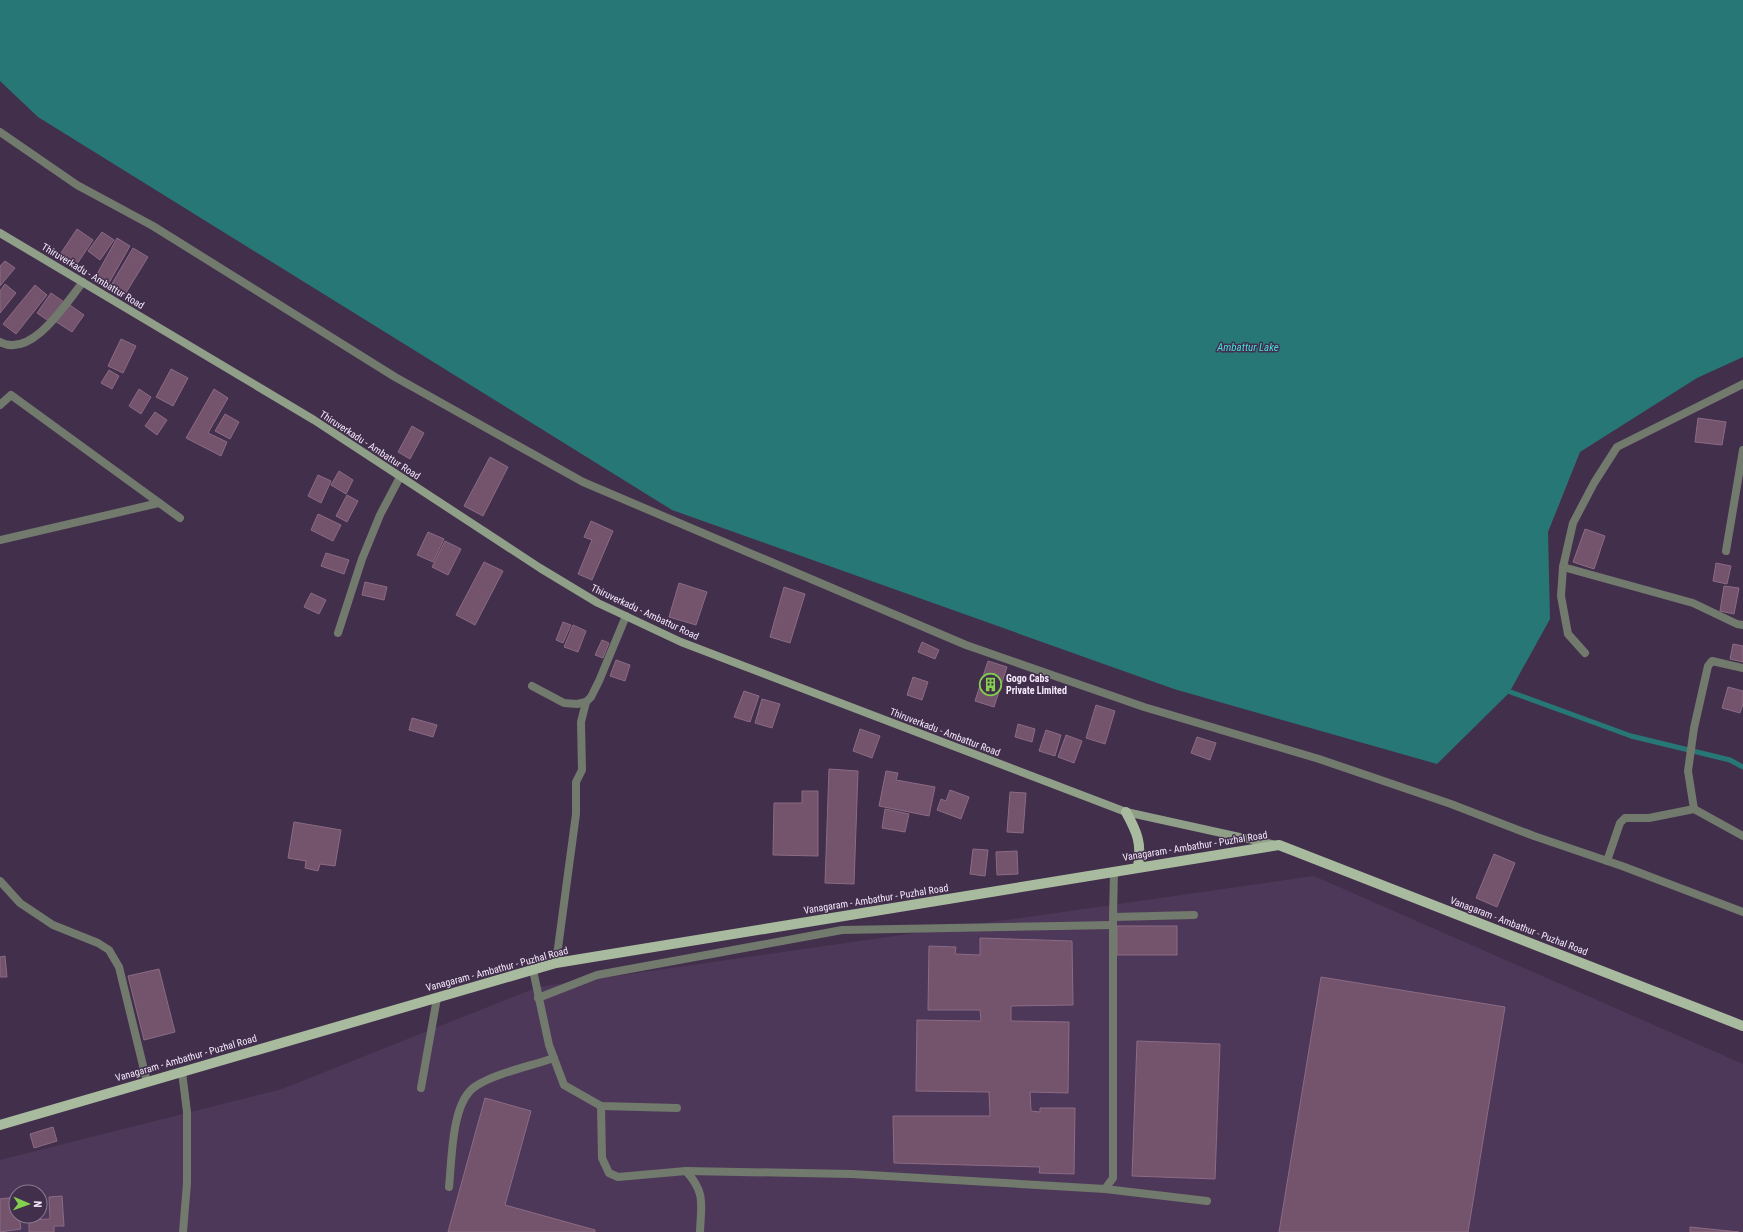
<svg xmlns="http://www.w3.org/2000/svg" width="1743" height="1232" viewBox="0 0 1743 1232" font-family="'Roboto Condensed',sans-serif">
  <rect width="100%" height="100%" fill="#422f4c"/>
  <!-- built -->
  <path fill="#4e3859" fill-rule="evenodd" d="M1314,876L1743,1064V1232H0V1160L282,1089L538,987ZM16,1192H40V1216H16Z"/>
  <!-- water -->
  <polygon fill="#287777" points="0,0 1743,0 1743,357 1697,378 1580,452 1548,532 1550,619 1509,693 1437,764 1174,689 672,510 38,117 0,81"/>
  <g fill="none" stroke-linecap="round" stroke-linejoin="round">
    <!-- stream -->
    <polyline stroke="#287777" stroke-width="5" points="1505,690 1631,736 1730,760 1743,767"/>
  </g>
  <!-- building -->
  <g fill="#73546c" stroke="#8c6b84">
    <polygon points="77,229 93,240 77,264 61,253"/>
    <polygon points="102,232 114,240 100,260 88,251"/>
    <polygon points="117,238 130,246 109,283 96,276"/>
    <polygon points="133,248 148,257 124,296 110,287"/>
    <polygon points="5,261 15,268 0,286 0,266"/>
    <polygon points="5,284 16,293 0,313 0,291"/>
    <polygon points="35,285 47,295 16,334 3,324"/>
    <polygon points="51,293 64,302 50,322 37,313"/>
    <polygon points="67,303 84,315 72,332 55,321"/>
    <polygon points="121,339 136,346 123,373 108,366"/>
    <polygon points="171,369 188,378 173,406 156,397"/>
    <polygon points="109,370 119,376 112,389 101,383"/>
    <polygon points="139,389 151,397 141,414 129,406"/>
    <polygon points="214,389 228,398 208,433 227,442 221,456 186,438"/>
    <polygon points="155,412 167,420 157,435 145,426"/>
    <polygon points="225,414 239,422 230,439 215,431"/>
    <polygon points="1698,418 1726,422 1722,445 1695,442"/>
    <polygon points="412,426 424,433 410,459 398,452"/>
    <polygon points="490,457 508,467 483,516 464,506"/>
    <polygon points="339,471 353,480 346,494 331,485"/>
    <polygon points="318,475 331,481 321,503 308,496"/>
    <polygon points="347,495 358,501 347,522 336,516"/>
    <polygon points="318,514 341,525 333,541 311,530"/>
    <polygon points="591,521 613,531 592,580 578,574 592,540 584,537"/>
    <polygon points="1585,529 1605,536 1594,569 1573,562"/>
    <polygon points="428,532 444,539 433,562 417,555"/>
    <polygon points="445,541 461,549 448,575 432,567"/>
    <polygon points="326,553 349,560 344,574 321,566"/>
    <polygon points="484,562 503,571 475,625 456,615"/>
    <polygon points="1716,563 1731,566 1727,584 1713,581"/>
    <polygon points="365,582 387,587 384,600 362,595"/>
    <polygon points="679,583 707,592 696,625 669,617"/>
    <polygon points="1724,586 1739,588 1734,614 1720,611"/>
    <polygon points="784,587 805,594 790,643 770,637"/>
    <polygon points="311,593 326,600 319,614 304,607"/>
    <polygon points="563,622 571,625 563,643 556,640"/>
    <polygon points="573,625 586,631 578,652 564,647"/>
    <polygon points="602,640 609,643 603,658 595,655"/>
    <polygon points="922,642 939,650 935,659 918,652"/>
    <polygon points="1733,644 1743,646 1743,662 1730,659"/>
    <polygon points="616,660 630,665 625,681 610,676"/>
    <polygon points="988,661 1007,667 994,707 975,701"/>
    <polygon points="913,677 928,682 922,700 907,695"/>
    <polygon points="1728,687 1743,691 1743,704 1740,713 1722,708"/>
    <polygon points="744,691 759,696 750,722 734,717"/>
    <polygon points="762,699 780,704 772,728 755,723"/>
    <polygon points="1096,705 1115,711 1105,744 1086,738"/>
    <polygon points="412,718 437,725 433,737 409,730"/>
    <polygon points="1018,724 1035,729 1032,742 1015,737"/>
    <polygon points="860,729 880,736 872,758 853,751"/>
    <polygon points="1046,730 1061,735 1055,756 1039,751"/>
    <polygon points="1066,735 1082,741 1074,763 1058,757"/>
    <polygon points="1197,737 1216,743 1210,760 1191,753"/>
    <polygon points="829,769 858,771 854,884 825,883"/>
    <polygon points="886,771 898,773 896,780 935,787 929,816 879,806"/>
    <polygon points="950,790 969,797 961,819 937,810 941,799 946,801"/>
    <polygon points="802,791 818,791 818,856 773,855 774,803 802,803"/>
    <polygon points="1010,792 1026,793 1023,833 1007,832"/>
    <polygon points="885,809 909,814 905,832 882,828"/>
    <polygon points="294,822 341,830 335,866 320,864 318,871 305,868 306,861 288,858"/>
    <polygon points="973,849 988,850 985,876 970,874"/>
    <polygon points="1017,851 1018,874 997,875 996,852"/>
    <polygon points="1494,854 1515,863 1497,907 1476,898"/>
    <rect x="1117" y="926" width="60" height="29"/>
    <polygon points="980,938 1072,941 1073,1005 1011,1006 1011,1021 1069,1022 1068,1093 1030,1092 1031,1111 1040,1112 1040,1108 1075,1108 1074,1174 1039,1173 1040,1167 894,1163 893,1116 990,1116 989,1092 916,1091 917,1020 981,1021 980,1010 928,1010 929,946 956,947 955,954 980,955"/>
    <polygon points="5,956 7,977 0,977 0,957"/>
    <polygon points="159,969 175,1032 144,1040 128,976"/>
    <polygon points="1321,977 1505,1007 1468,1232 1279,1232"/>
    <polygon points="1137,1041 1220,1044 1215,1179 1132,1176"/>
    <polygon points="485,1098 531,1111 505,1205 595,1230 595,1232 448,1232"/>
    <polygon points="53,1127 57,1141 34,1148 30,1134"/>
    <polygon points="62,1196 64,1226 54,1226 54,1232 29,1232 29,1220 50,1219 49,1197"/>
    <polygon points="16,1197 16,1216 19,1216 21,1229 0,1232 0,1199"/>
    <polygon points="1690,1227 1739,1232 1690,1232"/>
  </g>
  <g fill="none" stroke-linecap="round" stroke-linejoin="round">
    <!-- lane -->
    <g stroke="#717a6c" stroke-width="8">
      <polyline points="0,881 20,903 53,925 98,943 109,950 119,967 147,1082"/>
      <polyline points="1194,915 1113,917 1113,1178 1105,1189 1207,1201"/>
      <polyline points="1113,917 1114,871"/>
      <polyline points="533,970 549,1045 564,1085 601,1106 677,1108"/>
      <polyline points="538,998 597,975 842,930 1113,925"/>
      <polyline points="182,1072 187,1112 187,1183 183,1232"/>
      <polyline points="421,1088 437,998"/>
      <path d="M601,1106L602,1158L609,1173L618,1177L686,1171C706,1193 701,1204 700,1232"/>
      <polyline points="686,1171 852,1174 1105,1189"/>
      <path d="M449,1187C452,1160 451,1101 476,1086C496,1073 531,1066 554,1058"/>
    </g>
    <!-- street -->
    <g stroke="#717a6c" stroke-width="8">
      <polyline points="0,132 77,185 153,226 395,377 583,482 966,645 1144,707 1319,759 1451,804 1534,836 1622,866 1743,912"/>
      <path d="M0,342C32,359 66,303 83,282"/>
      <polyline points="0,405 11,395 180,518"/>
      <polyline points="0,540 159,503"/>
      <polyline points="1726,551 1743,450"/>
      <polyline points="1563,567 1693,603 1737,624 1743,625"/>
      <polyline points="338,633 362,559 380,515 400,477"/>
      <polyline points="1585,653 1568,634 1561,596 1563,567 1573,523 1594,483 1617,447 1743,384"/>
      <polyline points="1743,668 1712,661 1708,666 1694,728 1688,771 1694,809 1743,836"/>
      <polyline points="532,686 564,703 577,704 586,702 591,697 599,681 626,616"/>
      <polyline points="1607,861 1620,823 1625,818 1649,818 1694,809"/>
      <polyline points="556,963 576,814 576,782 582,770 581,722 586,702"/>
    </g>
    <!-- secondary -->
    <polyline stroke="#909f88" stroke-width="8" points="0,233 314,420 540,568 598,603 681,642 1126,812 1276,845"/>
    <!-- primary -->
    <g stroke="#a8bb9e" stroke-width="10">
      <path d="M1126,812C1137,832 1142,843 1138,867"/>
      <polyline points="0,1125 556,963 1279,845 1743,1026"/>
    </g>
  </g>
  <!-- icons -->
  <defs>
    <symbol id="building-ring" viewBox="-11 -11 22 22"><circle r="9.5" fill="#422f4c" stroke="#84d04e" stroke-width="1.5"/><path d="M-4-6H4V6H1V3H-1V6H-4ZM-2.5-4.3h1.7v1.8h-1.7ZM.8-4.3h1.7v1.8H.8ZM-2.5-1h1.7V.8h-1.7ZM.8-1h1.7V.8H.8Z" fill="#84d04e"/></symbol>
  </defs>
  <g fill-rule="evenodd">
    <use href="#building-ring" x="978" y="672" width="25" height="25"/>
  </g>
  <g text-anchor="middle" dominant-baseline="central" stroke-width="3" stroke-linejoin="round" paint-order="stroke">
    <!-- street labels -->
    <g font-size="10" fill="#f5e9fb" stroke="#422f4c">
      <text transform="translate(93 276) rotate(31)">Thiruverkadu - Ambattur Road</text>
      <text transform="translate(370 445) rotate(33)">Thiruverkadu - Ambattur Road</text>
      <text transform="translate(645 612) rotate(25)">Thiruverkadu - Ambattur Road</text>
      <text transform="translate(945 732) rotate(21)">Thiruverkadu - Ambattur Road</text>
      <text transform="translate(1195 846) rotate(-9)">Vanagaram - Ambathur - Puzhal Road</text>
      <text transform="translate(876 899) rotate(-9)">Vanagaram - Ambathur - Puzhal Road</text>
      <text transform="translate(1519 926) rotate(21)">Vanagaram - Ambathur - Puzhal Road</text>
      <text transform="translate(497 969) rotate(-15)">Vanagaram - Ambathur - Puzhal Road</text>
      <text transform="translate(186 1058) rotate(-16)">Vanagaram - Ambathur - Puzhal Road</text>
    </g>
    <!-- poi labels -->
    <g font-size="10" font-weight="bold" fill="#f5e9fb" stroke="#422f4c" text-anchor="start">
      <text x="1006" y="678">Gogo Cabs<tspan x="1006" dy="12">Private Limited</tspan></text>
    </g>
    <!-- water labels -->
    <g font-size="11" font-style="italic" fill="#45dddc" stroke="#422f4c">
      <text x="1248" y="347">Ambattur Lake</text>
    </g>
  </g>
  <!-- north arrow -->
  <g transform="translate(28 1204) rotate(92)"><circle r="19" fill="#422f4c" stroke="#8a7992"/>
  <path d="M0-3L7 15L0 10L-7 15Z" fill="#84d04e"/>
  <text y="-6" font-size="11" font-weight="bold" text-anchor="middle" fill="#f5e9fb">N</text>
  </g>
</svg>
